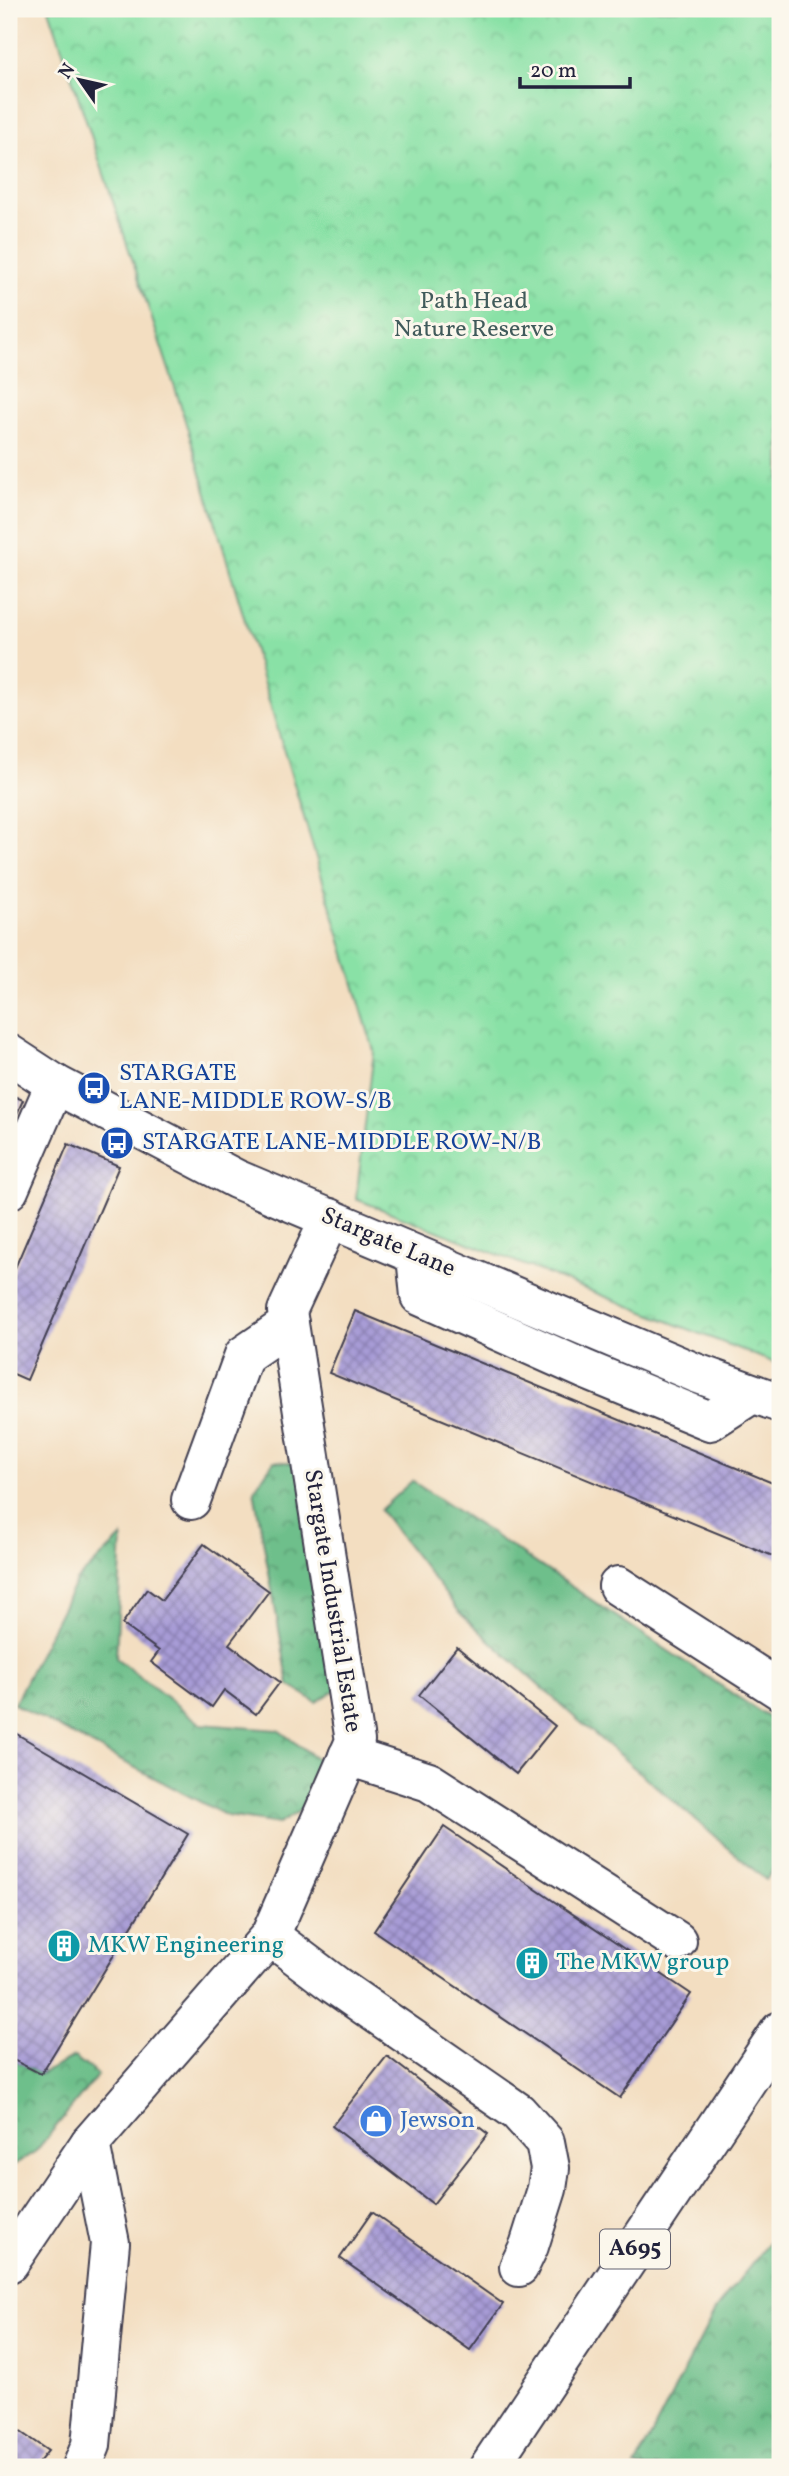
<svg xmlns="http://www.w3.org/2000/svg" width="789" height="2476" viewBox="0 0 789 2476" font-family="Vollkorn,serif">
  <defs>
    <pattern id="forest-crowns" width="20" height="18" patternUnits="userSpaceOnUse" patternTransform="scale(1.75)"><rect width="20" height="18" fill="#6ebf8b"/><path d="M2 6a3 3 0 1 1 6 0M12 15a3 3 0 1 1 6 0" fill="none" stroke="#5a9b73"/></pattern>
    <pattern id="park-crowns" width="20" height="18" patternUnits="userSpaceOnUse" patternTransform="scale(1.75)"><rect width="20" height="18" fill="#89e1a6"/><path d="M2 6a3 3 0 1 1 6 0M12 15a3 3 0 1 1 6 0" fill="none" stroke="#76c190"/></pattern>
    <pattern id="building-cross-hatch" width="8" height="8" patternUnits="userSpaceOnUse" patternTransform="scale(1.75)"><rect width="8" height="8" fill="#a79bd6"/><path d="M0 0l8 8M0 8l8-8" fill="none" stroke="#887eaf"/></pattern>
  </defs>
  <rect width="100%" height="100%" fill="#fbf7ec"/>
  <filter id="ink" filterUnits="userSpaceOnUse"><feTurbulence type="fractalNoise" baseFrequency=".0143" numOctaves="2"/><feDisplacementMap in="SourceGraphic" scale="14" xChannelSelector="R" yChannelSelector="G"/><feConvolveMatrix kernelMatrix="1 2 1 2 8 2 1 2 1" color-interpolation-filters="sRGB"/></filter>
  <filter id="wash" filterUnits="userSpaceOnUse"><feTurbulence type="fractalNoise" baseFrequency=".00686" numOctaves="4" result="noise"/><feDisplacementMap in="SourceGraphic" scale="28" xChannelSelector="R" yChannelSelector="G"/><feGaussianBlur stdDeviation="1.57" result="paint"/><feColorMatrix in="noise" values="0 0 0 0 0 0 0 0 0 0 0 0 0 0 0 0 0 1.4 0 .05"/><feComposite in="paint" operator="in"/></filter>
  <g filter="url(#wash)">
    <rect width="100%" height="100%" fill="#f3dec1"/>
    <!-- forest -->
    <g fill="url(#forest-crowns)" stroke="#487063" stroke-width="2">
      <polygon points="274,1461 303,1464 339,1688 316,1702 289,1685 254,1490"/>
      <polygon points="412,1481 780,1725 780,1859 766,1880 571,1714 461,1614 380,1510"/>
      <polygon points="122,1537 116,1658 201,1724 278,1730 320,1761 305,1807 279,1824 227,1816 14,1704 76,1581"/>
      <polygon points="9,2057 41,2074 74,2057 98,2075 36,2151 9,2168"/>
      <polygon points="780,2229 780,2467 635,2467 717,2307"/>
    </g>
    <!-- park -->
    <polygon fill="url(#park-crowns)" stroke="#568270" stroke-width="2" points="49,9 780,9 780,1365 356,1199 374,1051 178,397"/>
    <g id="blocks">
      <!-- building -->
      <g fill="url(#building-cross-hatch)">
        <polygon points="9,1094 23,1100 9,1132"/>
        <polygon points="68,1144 119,1166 27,1380 9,1372 9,1282"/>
        <polygon points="355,1311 780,1486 780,1559 329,1373"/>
        <polygon points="204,1544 269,1591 229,1644 280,1682 256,1714 224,1690 212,1707 151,1662 159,1651 122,1624 147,1589 162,1600"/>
        <polygon points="457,1647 555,1726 516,1774 419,1695"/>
        <polygon points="10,1730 188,1834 41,2074 9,2058"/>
        <polygon points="444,1827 691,1994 620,2098 374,1931"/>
        <polygon points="387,2056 488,2134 433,2204 332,2126"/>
        <polygon points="372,2212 503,2304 470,2350 340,2258"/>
        <polygon points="9,2424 48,2451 35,2467 9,2467"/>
      </g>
    </g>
  </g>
  <g filter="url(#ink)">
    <use href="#blocks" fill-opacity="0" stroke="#413e4f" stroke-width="2"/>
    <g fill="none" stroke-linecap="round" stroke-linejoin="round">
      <defs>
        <g id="minor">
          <polyline points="9,1054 55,1084 236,1179 696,1373 780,1403"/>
          <polyline points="9,1190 55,1084"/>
          <polyline points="416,1256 420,1296 586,1370 710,1421 752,1394"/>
          <polyline points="191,1500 244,1355 289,1324"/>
          <polyline points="618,1586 780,1690"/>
          <polyline points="348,1756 429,1782 677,1941"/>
          <polyline points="270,1936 335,1985 518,2112 545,2142 550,2168 547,2189 529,2246 519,2267"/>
          <polyline points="9,2263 90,2143 270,1936 355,1741 287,1311 330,1218"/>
          <polyline points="82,2467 91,2445 110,2243 90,2143"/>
        </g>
        <polyline id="major" points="489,2467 780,2031"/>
      </defs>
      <!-- minor casing -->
      <use href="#minor" stroke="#413e4f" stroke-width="42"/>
      <!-- major casing -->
      <use href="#major" stroke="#413e4f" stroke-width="42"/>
      <!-- minor -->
      <use href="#minor" stroke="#fff" stroke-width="38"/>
      <!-- major -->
      <use href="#major" stroke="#fff" stroke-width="38"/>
    </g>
  </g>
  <!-- icons -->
  <defs>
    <symbol id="bus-disc" viewBox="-11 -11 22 22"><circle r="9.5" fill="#1a4fb4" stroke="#fbf7ec"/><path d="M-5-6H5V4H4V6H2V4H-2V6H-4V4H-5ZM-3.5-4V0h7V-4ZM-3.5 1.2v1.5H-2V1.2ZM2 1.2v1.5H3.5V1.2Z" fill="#fff"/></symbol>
    <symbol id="building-disc" viewBox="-11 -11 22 22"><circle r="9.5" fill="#0f9aa8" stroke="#fbf7ec"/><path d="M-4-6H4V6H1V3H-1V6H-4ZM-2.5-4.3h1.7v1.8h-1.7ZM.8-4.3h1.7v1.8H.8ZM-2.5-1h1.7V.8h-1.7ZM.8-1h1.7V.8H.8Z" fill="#fff"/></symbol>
    <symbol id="shop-disc" viewBox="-11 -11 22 22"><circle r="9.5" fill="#3f7fe0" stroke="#fbf7ec"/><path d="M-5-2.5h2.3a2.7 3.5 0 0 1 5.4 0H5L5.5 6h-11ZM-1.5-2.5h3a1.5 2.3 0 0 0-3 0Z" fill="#fff"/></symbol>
  </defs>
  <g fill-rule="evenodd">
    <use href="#bus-disc" x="75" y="1069" width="38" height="38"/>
    <use href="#bus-disc" x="98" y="1124" width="38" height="38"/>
    <use href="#building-disc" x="45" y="1927" width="38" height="38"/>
    <use href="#building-disc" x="513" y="1944" width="38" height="38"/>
    <use href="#shop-disc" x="357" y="2102" width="38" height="38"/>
  </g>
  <g text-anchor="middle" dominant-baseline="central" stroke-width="6" stroke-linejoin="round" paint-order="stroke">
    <!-- shield labels -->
    <rect fill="#fbf7ec" stroke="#636270" stroke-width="2" x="600" y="2229.5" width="70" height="39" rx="5"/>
    <g font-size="23" font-weight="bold" fill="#22223b">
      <text x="635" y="2249">A695</text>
    </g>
    <!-- park labels -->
    <g font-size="24" fill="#415b5b" stroke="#fbf7ec">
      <text x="474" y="302">Path Head<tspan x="474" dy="28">Nature Reserve</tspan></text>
    </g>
    <!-- transit labels -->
    <g font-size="24" fill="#164399" stroke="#fbf7ec" text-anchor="start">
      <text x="119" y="1074">STARGATE<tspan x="119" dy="28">LANE-MIDDLE ROW-S/B</tspan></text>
      <text x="142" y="1143">STARGATE LANE-MIDDLE ROW-N/B</text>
    </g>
    <!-- street labels -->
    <g font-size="24" fill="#22223b" stroke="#fbf7ec">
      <text transform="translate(388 1243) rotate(23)">Stargate Lane</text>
      <text transform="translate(332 1601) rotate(81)">Stargate Industrial Estate</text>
    </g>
    <!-- culture labels -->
    <g font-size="24" fill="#0d838f" stroke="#fbf7ec" text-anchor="start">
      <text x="88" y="1946">MKW Engineering</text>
      <text x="556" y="1963">The MKW group</text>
    </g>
    <!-- shop labels -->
    <g font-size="24" fill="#366cbe" stroke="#fbf7ec" text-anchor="start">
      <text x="400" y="2121">Jewson</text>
    </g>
  </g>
  <!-- margin -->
  <rect width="789" height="2476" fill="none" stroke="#fbf7ec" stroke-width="35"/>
  <!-- north arrow -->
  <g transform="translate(80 80) rotate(304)" stroke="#fbf7ec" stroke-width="5" paint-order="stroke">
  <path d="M0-5L12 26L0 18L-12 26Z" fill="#22223b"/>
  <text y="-10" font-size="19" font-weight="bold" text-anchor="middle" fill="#22223b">N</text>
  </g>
  <!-- scale -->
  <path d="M520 77v10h110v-10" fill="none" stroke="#22223b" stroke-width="3.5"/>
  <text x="530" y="77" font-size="21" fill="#22223b" stroke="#fbf7ec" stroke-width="5" paint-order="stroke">20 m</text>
</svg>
